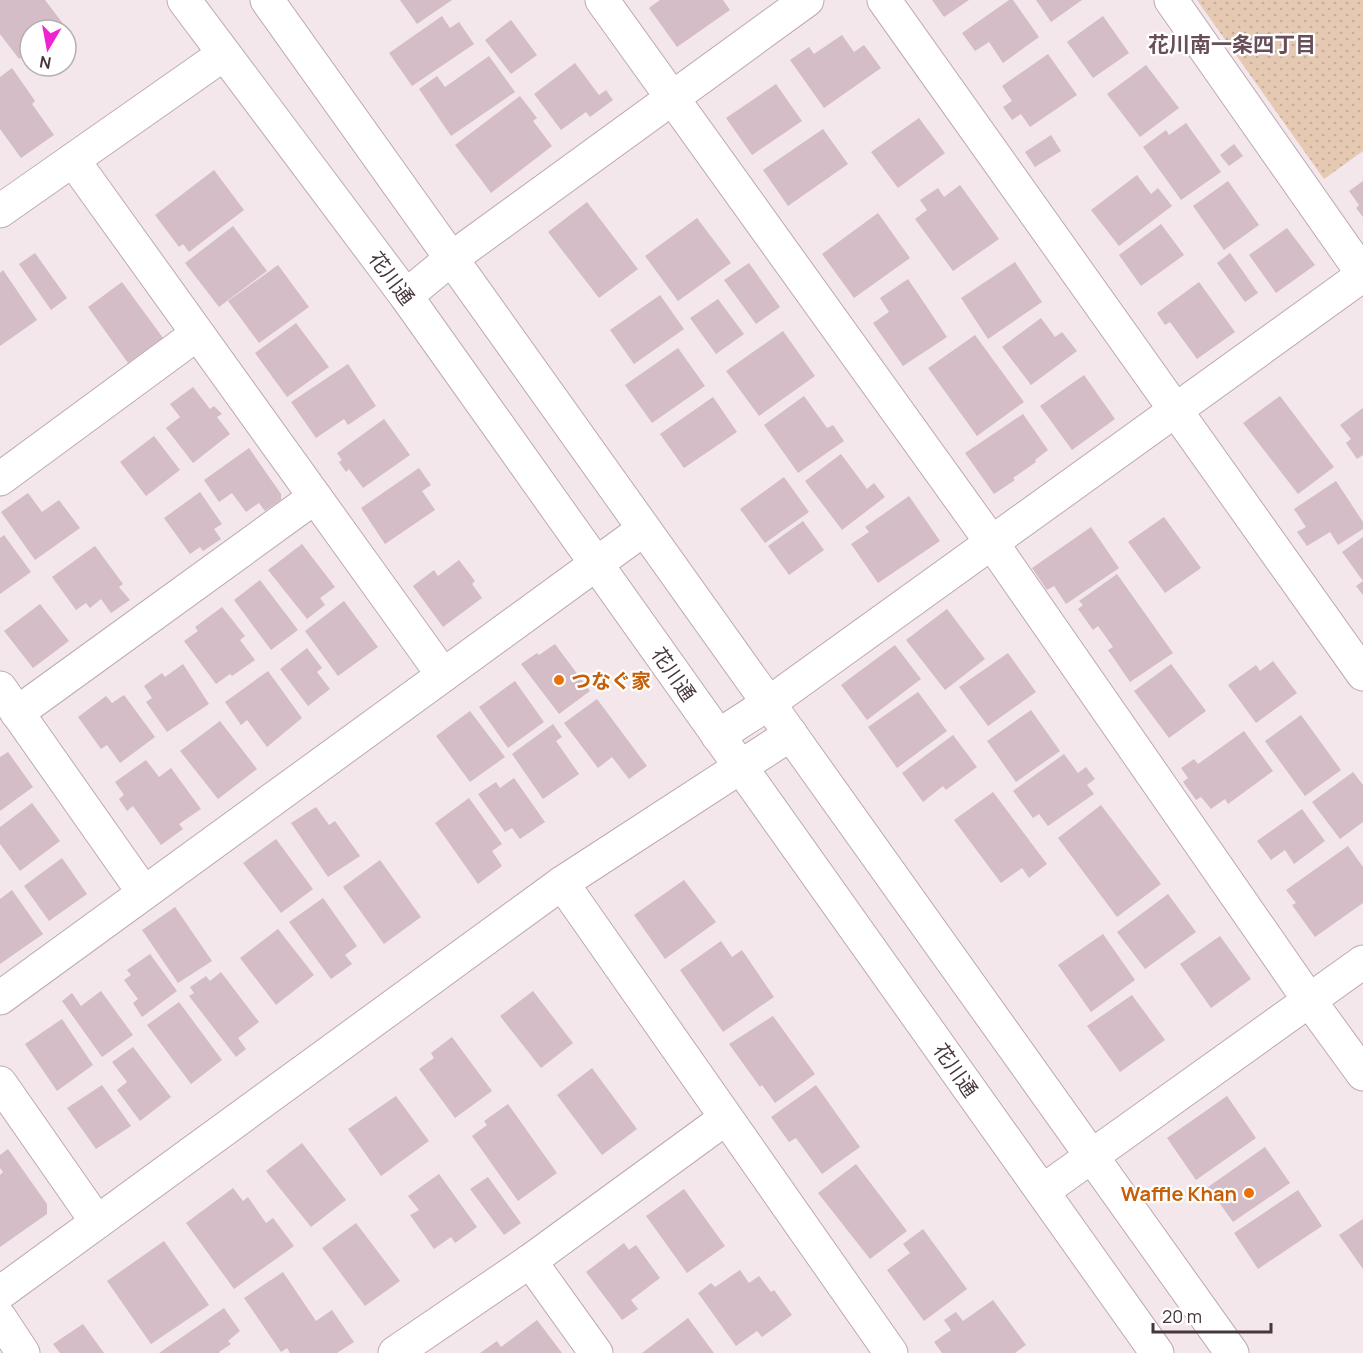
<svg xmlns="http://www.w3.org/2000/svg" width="1363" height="1353" viewBox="0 0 1363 1353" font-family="Manrope,'Noto Sans JP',sans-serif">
  <defs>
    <pattern id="park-dots" width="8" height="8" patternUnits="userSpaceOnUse" patternTransform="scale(1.5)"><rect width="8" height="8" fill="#e5c9b2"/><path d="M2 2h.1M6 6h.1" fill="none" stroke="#c6ad9a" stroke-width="1.8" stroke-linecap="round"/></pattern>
  </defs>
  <rect width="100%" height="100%" fill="#f3e7eb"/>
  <!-- park -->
  <polygon fill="url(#park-dots)" points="1197,0 1363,0 1363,151 1324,179"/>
  <!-- building -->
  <g fill="#d4bdc6">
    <polygon points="0,0 45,0 64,25 57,30 30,30 30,50 19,59 0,34"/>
    <polygon points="400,0 452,0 417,24"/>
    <polygon points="660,0 723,0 730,10 677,47 649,8"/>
    <polygon points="932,0 969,0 944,17"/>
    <polygon points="1009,0 1013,0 1039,37 1003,63 989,42 975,51 962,33"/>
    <polygon points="1036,0 1082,0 1051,22"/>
    <polygon points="442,16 450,28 459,22 474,44 412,86 389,53"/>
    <polygon points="1103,16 1129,53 1093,78 1067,42"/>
    <polygon points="511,20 537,55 511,74 485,40"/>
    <polygon points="842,35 854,52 864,45 881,68 824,108 790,60 809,47 814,54"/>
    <polygon points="1048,54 1077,95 1030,127 1021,114 1012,120 1003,107 1012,101 1002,86"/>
    <polygon points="489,56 515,92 451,136 419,89 437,76 445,87"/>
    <polygon points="575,63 599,95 606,90 613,100 590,117 586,112 561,130 534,94"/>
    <polygon points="1146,65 1179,108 1140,137 1107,94"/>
    <polygon points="12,68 35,101 32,104 54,135 21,158 0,129 0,77"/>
    <polygon points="776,84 802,121 752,155 726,118"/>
    <polygon points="520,96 537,118 533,121 552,146 491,193 455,145"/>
    <polygon points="919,118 945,153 898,188 871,152"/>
    <polygon points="1186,123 1221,172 1181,200 1143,147 1166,130 1169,135"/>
    <polygon points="823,129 848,164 788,206 763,170"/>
    <polygon points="1051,135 1061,151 1035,167 1025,152"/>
    <polygon points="1234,144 1243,156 1229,166 1220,155"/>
    <polygon points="214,170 244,210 189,252 183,244 179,247 155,215"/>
    <polygon points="1137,175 1151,194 1158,188 1172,206 1119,246 1091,210"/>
    <polygon points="1228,181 1259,225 1224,250 1193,206"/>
    <polygon points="1363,181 1363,217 1356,208 1359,205 1349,191"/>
    <polygon points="960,185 999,239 953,271 915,219 927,210 920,200 938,188 944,197"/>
    <polygon points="587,202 638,269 599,298 548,232"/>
    <polygon points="878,213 910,258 854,298 822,254"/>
    <polygon points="697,218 731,263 678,301 645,256"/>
    <polygon points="1161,224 1184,255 1141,286 1119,255"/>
    <polygon points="233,226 267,271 219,307 185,263"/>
    <polygon points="1287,228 1315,265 1276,293 1249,255"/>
    <polygon points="35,253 67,298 51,310 19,264"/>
    <polygon points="1230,253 1258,293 1245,302 1217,263"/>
    <polygon points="1015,262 1042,302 988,339 961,298"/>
    <polygon points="749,263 780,307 756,324 724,280"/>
    <polygon points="278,265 309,307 259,343 228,301"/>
    <polygon points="3,270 37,320 0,346 0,273"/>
    <polygon points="908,279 947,337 903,366 873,323 889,312 880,298"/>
    <polygon points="122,282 163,338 128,363 88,307"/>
    <polygon points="1199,282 1235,332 1197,359 1170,322 1165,325 1157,313"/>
    <polygon points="660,295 684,329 634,364 610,330"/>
    <polygon points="718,299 744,334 716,354 690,318"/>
    <polygon points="1041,318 1055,337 1062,332 1077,351 1031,385 1002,347"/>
    <polygon points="296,323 329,367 287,397 255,353"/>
    <polygon points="783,331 815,376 759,416 726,371"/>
    <polygon points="975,335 1024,402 977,436 928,368"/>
    <polygon points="678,348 705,386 652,423 625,385"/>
    <polygon points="348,364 376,406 348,425 344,419 316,438 291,402"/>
    <polygon points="1084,375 1115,419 1072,450 1040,406"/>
    <polygon points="193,387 210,409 214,406 222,414 217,417 230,434 193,463 166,428 180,417 170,404"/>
    <polygon points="804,396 827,428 833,425 844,441 798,473 764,425"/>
    <polygon points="1280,396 1334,467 1298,494 1243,423"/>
    <polygon points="713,397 737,432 684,468 660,434"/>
    <polygon points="1363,408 1363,455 1357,459 1346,443 1351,439 1340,425"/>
    <polygon points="1023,414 1048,450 1035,460 1036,462 1013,478 1015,480 994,494 965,453"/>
    <polygon points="384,419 410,455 363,488 349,469 346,472 339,462 342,460 337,453"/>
    <polygon points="154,436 180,470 146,496 120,462"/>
    <polygon points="249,448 281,494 281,500 265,511 259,503 246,512 232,493 219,502 204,480"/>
    <polygon points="841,454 867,489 874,483 885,497 842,530 805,481"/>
    <polygon points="419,468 431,485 422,491 435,510 385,544 361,508"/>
    <polygon points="784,477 809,512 765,543 740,509"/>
    <polygon points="1336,481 1363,522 1363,529 1338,545 1330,532 1307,546 1297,532 1306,527 1294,509"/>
    <polygon points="200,492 222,524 214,529 221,539 203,551 200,547 190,554 164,518"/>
    <polygon points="28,493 42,512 59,500 80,528 35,560 1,512"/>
    <polygon points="909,496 940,541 878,583 851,544 869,532 865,527"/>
    <polygon points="1164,517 1201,568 1165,593 1128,542"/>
    <polygon points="803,521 824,550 789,575 768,546"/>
    <polygon points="1091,527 1119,568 1066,604 1054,586 1047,590 1032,568"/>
    <polygon points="4,535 31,572 0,594 0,538"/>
    <polygon points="1363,537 1363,595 1356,586 1363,581 1342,552"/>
    <polygon points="302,544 335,587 320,598 325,605 307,619 268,570"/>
    <polygon points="95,546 123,584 119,587 130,600 111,613 101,599 90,608 86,603 76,610 52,577"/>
    <polygon points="459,560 475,581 472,584 482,598 443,627 413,586 434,570 438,576"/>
    <polygon points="1117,574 1173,653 1130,682 1108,650 1113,647 1098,626 1093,630 1078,609 1083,605 1079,601"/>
    <polygon points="260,580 298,630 271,650 234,600"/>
    <polygon points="344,601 378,647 338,676 305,631"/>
    <polygon points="40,604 69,641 33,668 4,631"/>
    <polygon points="222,607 245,636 240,640 255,660 232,676 230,674 216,684 184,641 198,631 195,627"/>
    <polygon points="947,609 985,659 945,690 906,640"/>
    <polygon points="555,644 590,691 559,714 521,664 537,653 539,655"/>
    <polygon points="895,645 921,679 867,720 841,685"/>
    <polygon points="307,648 322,668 317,672 330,689 308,706 280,669"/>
    <polygon points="1008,653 1036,692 988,726 959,687"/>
    <polygon points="1273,661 1297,693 1256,723 1228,685 1256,665 1260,671"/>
    <polygon points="183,664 209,704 167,732 146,702 152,698 144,686 162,673 165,677"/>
    <polygon points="1171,664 1206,711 1169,738 1134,691"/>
    <polygon points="268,671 302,718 267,747 247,720 241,725 225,702"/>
    <polygon points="515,681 544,722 508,748 479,707"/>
    <polygon points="918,692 947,731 897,768 868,727"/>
    <polygon points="124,695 155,737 120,763 107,745 101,749 78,717 106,696 112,703"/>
    <polygon points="597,699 647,766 629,779 612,757 598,768 564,723"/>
    <polygon points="1031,710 1060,751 1016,782 987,741"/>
    <polygon points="470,711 505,757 470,782 436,736"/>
    <polygon points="1301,715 1341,770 1305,796 1265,741"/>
    <polygon points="220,721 257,769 218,799 180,751"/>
    <polygon points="553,724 562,737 556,741 579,774 543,799 512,754"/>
    <polygon points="1244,731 1273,771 1228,804 1225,799 1211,809 1201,797 1196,800 1183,782 1188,778 1181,768 1194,759 1198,764"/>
    <polygon points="953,735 977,767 946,790 943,786 923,802 902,773"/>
    <polygon points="8,752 33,787 0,811 0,757"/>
    <polygon points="1064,754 1078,773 1086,767 1095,779 1087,785 1094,794 1048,826 1039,814 1033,818 1013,791"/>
    <polygon points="146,760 159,777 171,768 201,809 179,824 183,829 161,845 133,806 127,811 119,799 124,795 115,782"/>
    <polygon points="1353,772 1363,785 1363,822 1340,839 1312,802"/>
    <polygon points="514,778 545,822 520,839 512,828 505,832 478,794 496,782 500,788"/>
    <polygon points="993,792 1047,864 1029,878 1022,868 1001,883 954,820"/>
    <polygon points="469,798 502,844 492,851 502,866 478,884 435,823"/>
    <polygon points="32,803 60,841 20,871 0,844 0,827"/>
    <polygon points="1101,805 1161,884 1117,917 1058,838"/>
    <polygon points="316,807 329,825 335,821 360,856 328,877 291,823"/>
    <polygon points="1302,809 1325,841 1294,864 1285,850 1271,860 1257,841"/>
    <polygon points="276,839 313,889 281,913 243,863"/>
    <polygon points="1348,846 1363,867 1363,903 1315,937 1292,905 1296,903 1286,890"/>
    <polygon points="62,858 87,894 49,921 24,886"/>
    <polygon points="380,860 421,917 384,944 343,887"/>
    <polygon points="684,880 716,922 665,959 634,915"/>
    <polygon points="12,890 43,934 0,964 0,899"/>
    <polygon points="1168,894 1196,932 1145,969 1117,932"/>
    <polygon points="323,898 357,946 345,955 352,964 331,979 289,922"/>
    <polygon points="175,907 212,961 178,983 142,930"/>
    <polygon points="278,929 314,975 276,1005 240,958"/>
    <polygon points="1103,934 1135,980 1091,1012 1058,965"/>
    <polygon points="1220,936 1251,979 1211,1008 1180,964"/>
    <polygon points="721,941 732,957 742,950 774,997 723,1032 680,970"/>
    <polygon points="150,954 177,991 142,1017 133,1003 138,999 124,980 131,975 127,970"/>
    <polygon points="221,972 259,1022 238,1038 246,1049 236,1057 189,996 194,993 190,987 206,976 210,981"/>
    <polygon points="101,991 133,1035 102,1057 62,1001 72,993 81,1006"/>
    <polygon points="533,991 573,1043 541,1068 500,1016"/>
    <polygon points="1132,995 1165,1040 1120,1072 1087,1026"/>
    <polygon points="179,1002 222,1060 191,1084 147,1025"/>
    <polygon points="773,1016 815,1074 775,1103 762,1085 760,1087 729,1044"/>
    <polygon points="62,1019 93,1065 57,1091 25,1044"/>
    <polygon points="452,1037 492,1091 455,1118 419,1069 434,1058 431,1053"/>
    <polygon points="133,1047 171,1097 140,1121 117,1090 127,1082 112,1062"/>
    <polygon points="592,1068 637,1129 602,1155 557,1095"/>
    <polygon points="102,1085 131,1126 96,1149 67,1108"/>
    <polygon points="816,1085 860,1147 822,1174 796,1138 789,1142 771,1117"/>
    <polygon points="396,1096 429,1141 381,1176 348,1129"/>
    <polygon points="1227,1096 1256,1138 1196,1180 1167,1138"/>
    <polygon points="508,1104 557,1173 518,1201 472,1136 487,1125 484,1121"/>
    <polygon points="302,1143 346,1200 311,1227 266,1171"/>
    <polygon points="1265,1147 1290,1183 1233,1222 1208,1187"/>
    <polygon points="8,1149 47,1204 47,1214 0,1247 0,1175 3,1172 0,1168 0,1155"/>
    <polygon points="856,1164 907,1231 870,1259 818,1193"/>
    <polygon points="439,1174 477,1227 455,1243 451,1237 434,1249 410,1215 419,1210 408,1196"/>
    <polygon points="488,1177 521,1223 504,1235 470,1189"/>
    <polygon points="233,1188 243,1201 248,1197 266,1223 273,1218 294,1246 234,1289 186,1223"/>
    <polygon points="684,1189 725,1246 687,1273 646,1216"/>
    <polygon points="1298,1190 1322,1226 1258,1269 1234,1233"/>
    <polygon points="1363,1219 1363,1269 1339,1235"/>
    <polygon points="356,1223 400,1281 365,1306 322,1248"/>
    <polygon points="923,1229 967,1289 924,1321 887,1270 910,1253 903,1244"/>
    <polygon points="164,1241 209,1305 151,1344 107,1281"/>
    <polygon points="624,1243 629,1250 636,1245 660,1278 631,1300 638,1309 622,1320 586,1272"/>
    <polygon points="740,1270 749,1283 759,1276 771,1292 774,1290 792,1315 762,1337 757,1331 736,1346 698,1293 711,1283 715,1287"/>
    <polygon points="283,1272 316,1321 332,1310 354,1342 337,1353 290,1353 287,1348 281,1352 244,1298"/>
    <polygon points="993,1300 1026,1345 1015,1353 942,1353 934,1342 951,1330 944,1320 956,1312 963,1321"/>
    <polygon points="224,1308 240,1331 228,1341 231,1344 219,1352 220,1353 159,1353"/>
    <polygon points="688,1318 714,1353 642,1353"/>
    <polygon points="537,1320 562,1353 480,1353 497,1341 501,1347"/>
    <polygon points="83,1324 104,1353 60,1353 53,1344"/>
  </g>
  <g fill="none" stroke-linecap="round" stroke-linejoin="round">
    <defs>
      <g id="minor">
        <polyline points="184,0 406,296 1157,1353"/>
        <polyline points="267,0 1232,1353"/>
        <polyline points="602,0 992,543 1309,1000 1363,1074"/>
        <polyline points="884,0 1363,674"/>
        <polyline points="1171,0 1363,274"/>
        <polyline points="73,160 443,675"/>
        <polyline points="0,211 224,54"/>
        <polyline points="406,296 452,258 807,0"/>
        <polyline points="0,479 197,334"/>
        <polyline points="0,688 144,893"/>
        <polyline points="17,713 315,497"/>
        <polyline points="718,736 769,703 1363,275"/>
        <polyline points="562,883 891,1353"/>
        <polyline points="0,998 644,529"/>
        <polyline points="0,1083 97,1222"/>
        <polyline points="1043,1191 1363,962"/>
        <polyline points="530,1261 596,1353"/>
        <polyline points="0,1293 562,883 791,734"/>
        <polyline points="0,1318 23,1353"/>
        <polyline points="395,1353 530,1261 726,1118"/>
      </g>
    </defs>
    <!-- minor casing -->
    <use href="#minor" stroke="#beaab1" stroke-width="35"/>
    <!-- minor -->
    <use href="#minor" stroke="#fff" stroke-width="33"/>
  </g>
  <!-- markers -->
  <g fill="#e8710a" stroke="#fff" stroke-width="2">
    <circle cx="559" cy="680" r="6"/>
    <circle cx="1249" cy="1193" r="6"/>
  </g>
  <g text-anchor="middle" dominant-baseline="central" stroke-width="4.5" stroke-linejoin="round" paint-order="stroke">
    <!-- street labels -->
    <g font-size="20" fill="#46373d" stroke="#fff">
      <text transform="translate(392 278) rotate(53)">花川通</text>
      <text transform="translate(674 674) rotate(55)">花川通</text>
      <text transform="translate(956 1070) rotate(55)">花川通</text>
    </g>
    <!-- food labels -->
    <g font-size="20" font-weight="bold" fill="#c56008" stroke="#fff" text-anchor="start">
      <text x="571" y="680">つなぐ家</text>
      <text x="1237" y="1193" text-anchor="end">Waffle Khan</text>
    </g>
    <!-- neighbourhood labels -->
    <g font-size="21" font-weight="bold" fill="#684e59" stroke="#fff">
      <text x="1232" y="44">花川南一条四丁目</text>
    </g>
  </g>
  <!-- north arrow -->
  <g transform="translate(48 48) rotate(190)"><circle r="28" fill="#ffffff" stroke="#b5afb1" stroke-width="1.5"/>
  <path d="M0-4.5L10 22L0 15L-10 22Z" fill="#f022d2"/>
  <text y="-9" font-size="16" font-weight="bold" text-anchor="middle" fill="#46373d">N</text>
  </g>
  <!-- scale -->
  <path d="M1153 1323v9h118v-9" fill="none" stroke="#46373d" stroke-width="3"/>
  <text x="1162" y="1323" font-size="18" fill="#46373d" stroke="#ffffff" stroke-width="4.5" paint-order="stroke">20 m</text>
</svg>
